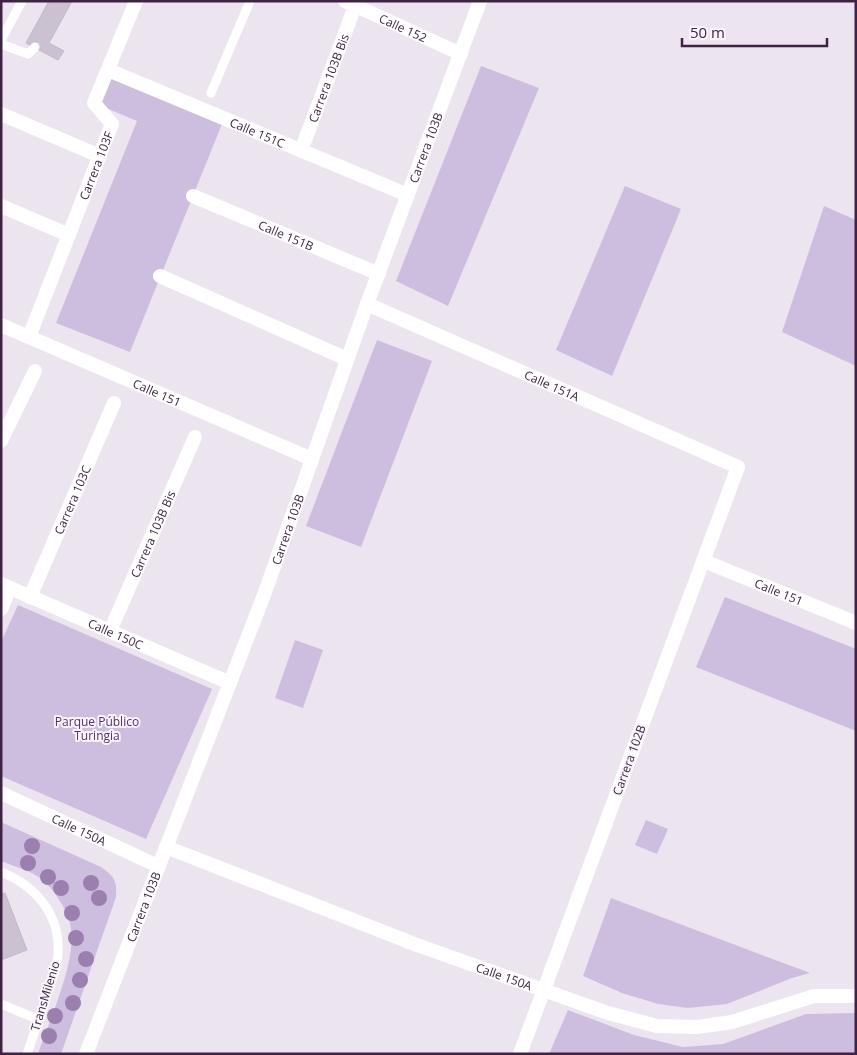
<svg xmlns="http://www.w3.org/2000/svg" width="857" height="1055" viewBox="0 0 857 1055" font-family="'Open Sans',sans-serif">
  <rect width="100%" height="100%" fill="#ece5ef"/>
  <!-- green -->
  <g fill="#cdbee0">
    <polygon points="481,66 539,88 448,306 396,281"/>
    <polygon points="108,70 224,119 130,352 56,323 137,121 94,103"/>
    <polygon points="625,186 681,209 612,376 556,350"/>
    <polygon points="824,206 856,220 856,366 782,332"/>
    <polygon points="377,340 432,361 361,547 306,526"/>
    <polygon points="725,597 856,649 856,731 696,667"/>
    <polygon points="18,605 212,689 146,839 1,776 1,642"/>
    <polygon points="295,640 323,650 303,708 275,698"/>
    <polygon points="646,820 668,829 657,854 635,845"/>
    <path d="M1,822L101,867C115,877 117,881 116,897L61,1054H38C49,1021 76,963 71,929C69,911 54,889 40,878C29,870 13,866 1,861Z"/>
    <polygon points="611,898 810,973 792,978 727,1004 688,1008 658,1004 622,993 583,976"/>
    <polygon points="568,1010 634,1035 683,1047 723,1044 806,1014 856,1013 856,1054 549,1054"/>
  </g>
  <!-- building -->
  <g fill="#ccc1d0" stroke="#c4b7c9">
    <polygon points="49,1 72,1 49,43 64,51 58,60 26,43"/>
    <polygon points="5,893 27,950 1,960 1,894"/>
  </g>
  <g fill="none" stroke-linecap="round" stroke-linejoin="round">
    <!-- service -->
    <g stroke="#fff" stroke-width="9">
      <polyline points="1,40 22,1"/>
      <polyline points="1,44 28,54 35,47"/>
      <polyline points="211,93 250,1"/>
      <path d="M1,872C36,886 61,915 58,955C57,966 53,978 49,988C42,1010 35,1032 27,1054"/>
      <polyline points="1,1004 39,1020"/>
    </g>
    <!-- minor -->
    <g stroke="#fff" stroke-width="14">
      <path id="s1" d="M345,1L461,54"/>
      <path id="s2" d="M108,70L408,195"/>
      <polyline points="1,114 100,156"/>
      <path id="s3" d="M301,151L355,6"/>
      <path id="s4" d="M193,196L379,274"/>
      <polyline points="1,206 69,235"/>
      <polyline points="160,276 347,359"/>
      <path id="s5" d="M367,304L738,467L520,1054"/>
      <path id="s6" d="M1,325L312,459"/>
      <path id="s7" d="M29,337L112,124L94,103L136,1"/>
      <polyline points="1,441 35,371"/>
      <path id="s8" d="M704,561L856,623"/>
      <path id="s9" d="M1,584L230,683"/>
      <path id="s10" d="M30,597L114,403"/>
      <polyline points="1,609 10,588"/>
      <path id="s11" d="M110,631L195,437"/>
      <path id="s12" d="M166,847L417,945L608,1013L657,1026L697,1027L732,1022L814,996H856"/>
    </g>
    <!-- tertiary -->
    <g stroke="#fff" stroke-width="14">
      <path id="s13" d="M1,793L158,866"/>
      <path id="s14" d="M86,1054L264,595L367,304L480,1"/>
    </g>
  </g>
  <!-- trees -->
  <g fill="#9a7faf">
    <circle cx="32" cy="846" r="8"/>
    <circle cx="28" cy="863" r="8"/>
    <circle cx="48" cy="877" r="8"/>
    <circle cx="91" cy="883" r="8"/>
    <circle cx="61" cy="888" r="8"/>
    <circle cx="99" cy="898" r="8"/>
    <circle cx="72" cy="913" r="8"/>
    <circle cx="76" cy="938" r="8"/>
    <circle cx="86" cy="959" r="8"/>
    <circle cx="80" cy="980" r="8"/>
    <circle cx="73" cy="1003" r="8"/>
    <circle cx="55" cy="1016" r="8"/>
    <circle cx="49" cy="1036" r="8"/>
  </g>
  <g text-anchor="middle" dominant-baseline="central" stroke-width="4" stroke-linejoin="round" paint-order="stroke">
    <!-- street labels -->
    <g font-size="12" fill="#3e2342" stroke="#f9f6fb">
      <text stroke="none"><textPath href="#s1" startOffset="64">Calle 152</textPath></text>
      <text stroke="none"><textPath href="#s3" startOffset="78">Carrera 103B Bis</textPath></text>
      <text stroke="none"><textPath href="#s2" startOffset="162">Calle 151C</textPath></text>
      <text stroke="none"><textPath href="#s14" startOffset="968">Carrera 103B</textPath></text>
      <text stroke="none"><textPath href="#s7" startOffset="184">Carrera 103F</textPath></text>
      <text stroke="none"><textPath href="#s4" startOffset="101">Calle 151B</textPath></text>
      <text stroke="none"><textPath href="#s5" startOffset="202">Calle 151A</textPath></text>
      <text stroke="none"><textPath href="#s6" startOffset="170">Calle 151</textPath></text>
      <text stroke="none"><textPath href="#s10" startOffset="106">Carrera 103C</textPath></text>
      <text stroke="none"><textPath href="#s14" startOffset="562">Carrera 103B</textPath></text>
      <text stroke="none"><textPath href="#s11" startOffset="106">Carrera 103B Bis</textPath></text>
      <text stroke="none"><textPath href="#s8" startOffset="81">Calle 151</textPath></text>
      <text stroke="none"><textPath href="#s9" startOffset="125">Calle 150C</textPath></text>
      <text transform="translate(629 760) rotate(-70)">Carrera 102B</text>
      <text stroke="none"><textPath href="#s13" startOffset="86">Calle 150A</textPath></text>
      <text stroke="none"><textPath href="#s14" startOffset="158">Carrera 103B</textPath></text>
      <text stroke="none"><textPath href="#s12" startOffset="362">Calle 150A</textPath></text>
      <text transform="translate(45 996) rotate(-73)">TransMilenio</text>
    </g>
    <!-- park labels -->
    <g font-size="12" fill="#572c7a" stroke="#f9f6fb">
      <text x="97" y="721">Parque Público<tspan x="97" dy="14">Turingia</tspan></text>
    </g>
  </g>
  <!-- border -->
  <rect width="857" height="1055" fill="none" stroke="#3e2342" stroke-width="5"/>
  <!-- scale -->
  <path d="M682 38v8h145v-8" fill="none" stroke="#3e2342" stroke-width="2.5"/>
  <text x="690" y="38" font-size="15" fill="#3e2342" stroke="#f9f6fb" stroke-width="4" paint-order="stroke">50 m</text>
</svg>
